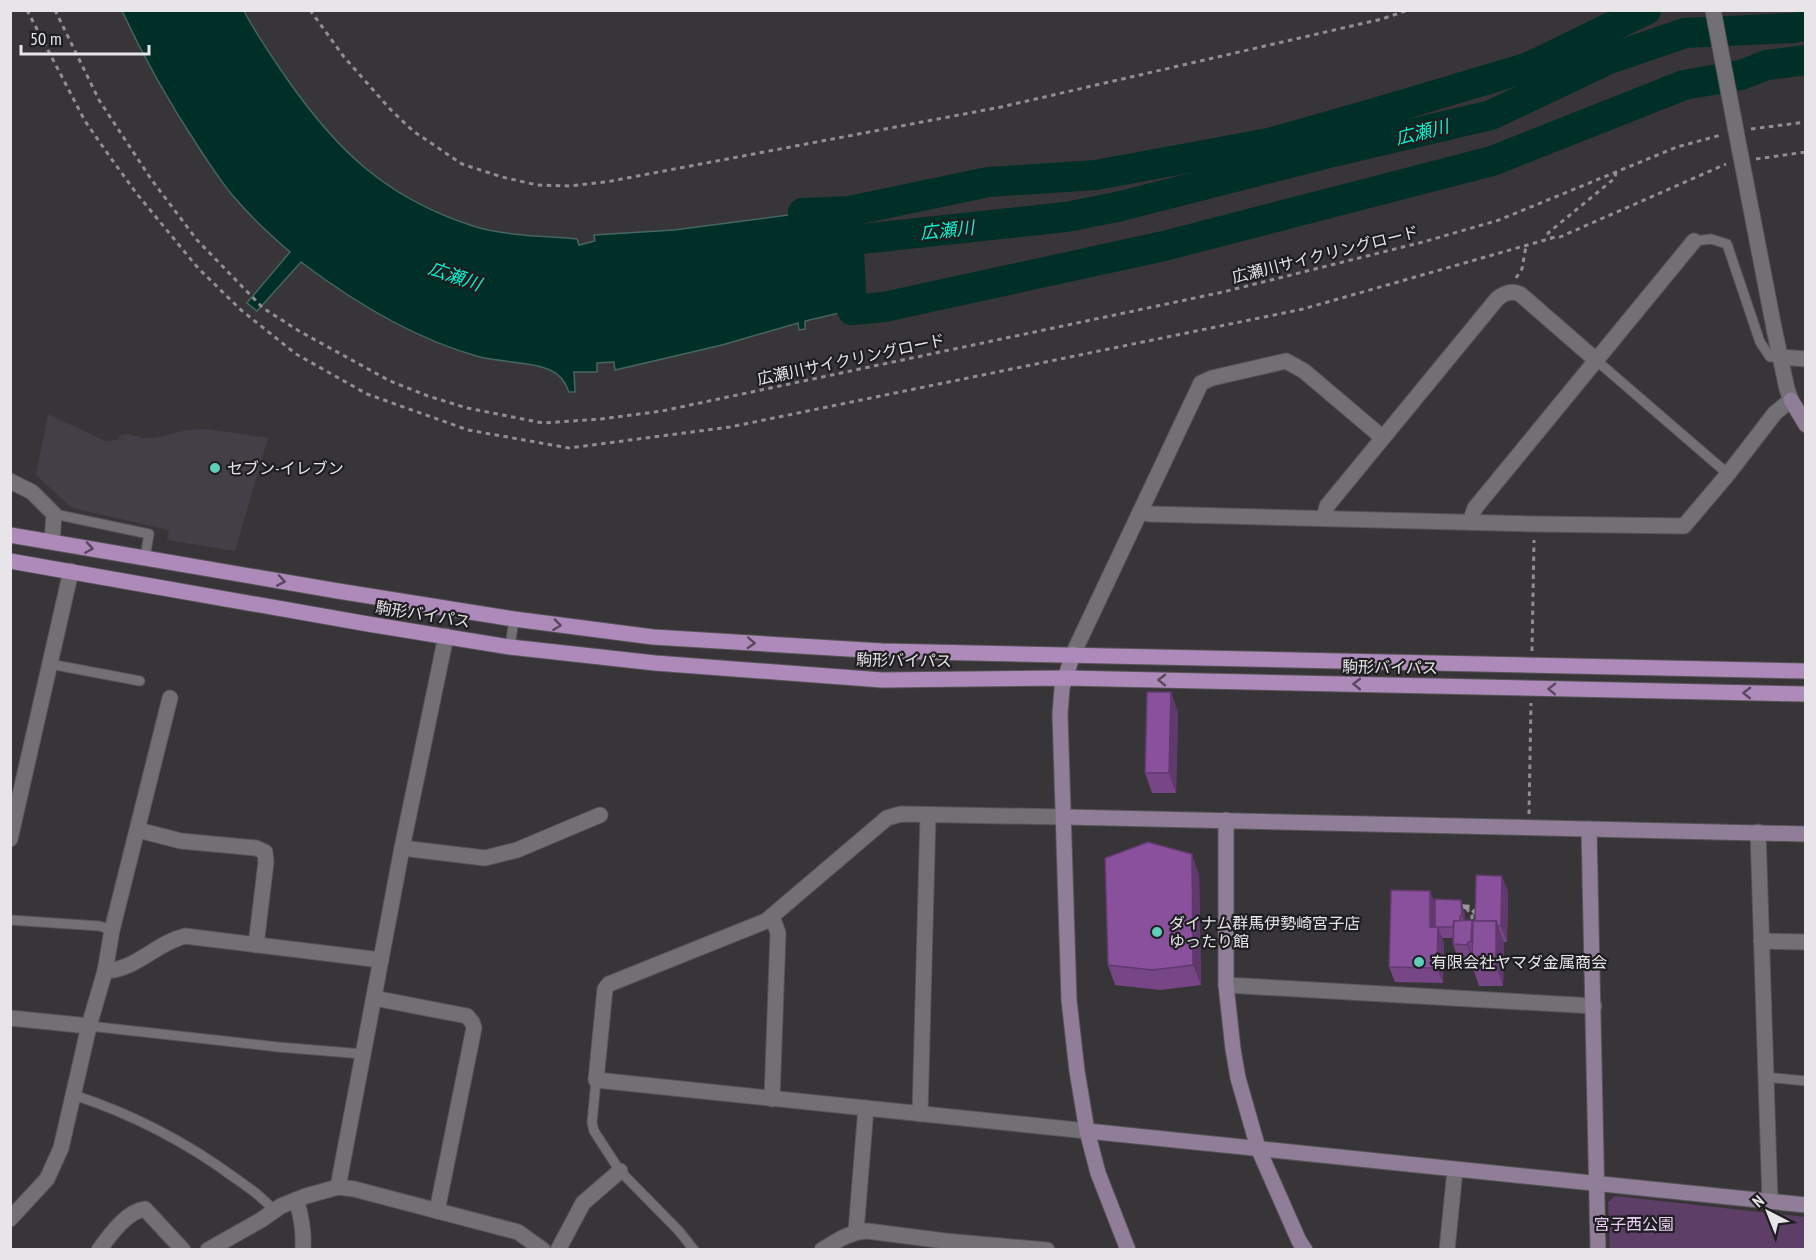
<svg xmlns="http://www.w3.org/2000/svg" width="1816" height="1260" viewBox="0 0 1816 1260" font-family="'PT Sans Narrow','Noto Sans JP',sans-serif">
  <rect width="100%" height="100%" fill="#383539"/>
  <!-- built -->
  <polygon fill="#443e47" points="48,414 105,441 118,440 121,435 128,434 143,438 155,438 187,430 207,429 268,438 235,551 167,540 169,530 72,508 36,475"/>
  <!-- green -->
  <polygon fill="#5c3e67" points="1615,1196 1805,1217 1805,1249 1610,1249 1608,1202"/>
  <!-- water -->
  <path fill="#002f27" stroke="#456661" stroke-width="1.5" d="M122,11H244C256,34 270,54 285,76C336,150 386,198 473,226C504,236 545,236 577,239L579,245L595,241L594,235L674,230L803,213L849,251L852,310L805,321V329L799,330L798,323L722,345L615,370L614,362L597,363V372H574L575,392H569C566,384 561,375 552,371C534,362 500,362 480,357C414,339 355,303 301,262L257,311L247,303L290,252C270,235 251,217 234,197C221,182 210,164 199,148C170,104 144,58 122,11Z"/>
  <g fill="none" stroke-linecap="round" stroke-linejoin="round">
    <!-- river -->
    <g stroke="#002f27" stroke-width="30">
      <polyline points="803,213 849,251 852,310 884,307 1164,246 1492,161 1684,85 1741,75 1767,65 1806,60"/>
      <polyline points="803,213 850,211 988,182 1096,175 1269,143 1375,113 1529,67 1646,10"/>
      <polyline points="797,251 825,243 1066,217 1117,207 1333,152 1491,115 1609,59 1685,33 1793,28 1806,26"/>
    </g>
    <defs>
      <g id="lane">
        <polyline points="1694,241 1711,239 1727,244 1760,342 1770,357 1781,357"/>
        <polyline points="1597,361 1728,474"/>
        <polyline points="54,514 149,534 145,557"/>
        <polyline points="510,647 514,619"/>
        <polyline points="50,664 140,681"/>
        <polyline points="10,920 99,926 112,930"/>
        <polyline points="89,1026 278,1047 363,1054"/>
        <polyline points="1765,1077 1806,1081"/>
        <polyline points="596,1080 592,1123 594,1131 620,1171 679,1231 694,1250"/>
        <path d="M74,1095C132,1114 186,1142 235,1178C249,1188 263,1197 274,1211"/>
      </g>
      <g id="street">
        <polyline points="1781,357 1806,359"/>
        <polyline points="10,481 32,492 54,514 52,542"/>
        <polyline points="1140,512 1149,514 1534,524 1684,526 1728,474 1775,413 1791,400 1787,389 1774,328 1740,152"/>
        <path d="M1324,518L1327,506L1497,299C1504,293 1511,290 1520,294L1597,361"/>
        <polyline points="1470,522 1475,508 1694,241"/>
        <polyline points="1073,654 1201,383 1212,378 1286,361 1304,371 1383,438"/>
        <polyline points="1065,817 901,814 887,818 766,921 609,984 605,989 596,1080 1087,1131"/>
        <polyline points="138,830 181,841 256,848 265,852 266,862 256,945"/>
        <polyline points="1758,832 1770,1201"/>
        <polyline points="10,839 71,571"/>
        <polyline points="402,848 485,858 517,850 600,815"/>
        <polyline points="772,916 778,933 772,1099"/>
        <polyline points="1761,941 1806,942"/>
        <path d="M105,971C136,970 156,943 185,936L381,960"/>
        <polyline points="1226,985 1594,1006"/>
        <polyline points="374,998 467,1016 472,1022 474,1028 437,1211"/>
        <polyline points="10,1018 89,1026"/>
        <polyline points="920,1114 928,815"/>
        <polyline points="338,1187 402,848 446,636"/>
        <path d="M296,1200C302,1217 304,1232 303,1250"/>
        <polyline points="10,1219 47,1179 61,1148 89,1026 105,971 112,930 170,698"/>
        <polyline points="856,1231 866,1108"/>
        <path d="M99,1250C110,1235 127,1211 145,1209L183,1250"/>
        <polyline points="208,1250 261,1220 281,1206 306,1196 338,1187 354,1189 518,1232 543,1250"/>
        <polyline points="558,1250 583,1203 620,1171"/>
        <path d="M822,1250C837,1241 849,1232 867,1231L945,1241L1047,1250"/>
        <polyline points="1447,1250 1455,1170"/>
      </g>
      <g id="secondary">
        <polyline points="1791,400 1806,425"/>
        <polyline points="1073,654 1062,688 1060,714 1069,1000 1077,1071 1087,1131 1098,1173 1128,1250"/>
        <polyline points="1065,817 1806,834"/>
        <polyline points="1226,820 1226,985 1233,1049 1238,1078 1258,1148 1299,1241 1305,1250"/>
        <polyline points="1589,829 1598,1250"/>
        <polyline points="1087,1131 1806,1205"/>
      </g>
      <g id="primary">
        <polyline points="10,535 338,591 514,619 653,637 882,651 1806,671"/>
        <polyline points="10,561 368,624 510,647 655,663 882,680 1066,678 1806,694"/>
      </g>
    </defs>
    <!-- lane casing -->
    <use href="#lane" stroke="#575458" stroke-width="11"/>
    <!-- street casing -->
    <use href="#street" stroke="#575458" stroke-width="17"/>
    <!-- secondary casing -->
    <use href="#secondary" stroke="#575458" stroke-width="17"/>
    <!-- primary casing -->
    <use href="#primary" stroke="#575458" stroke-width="17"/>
    <!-- path -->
    <g stroke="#918e92" stroke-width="3" stroke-dasharray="4.5 4.5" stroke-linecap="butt">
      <polyline points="27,10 85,121 110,157 137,194 198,268 241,310 296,354 367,394 468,430 569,448 730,427 1303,309 1552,238"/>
      <polyline points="55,10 99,100 151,179 197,240 263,308 299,331 390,381 428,396 467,408 543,423 601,419 662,411 1223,292 1423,242 1499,220 1677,147 1721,135"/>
      <polyline points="310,10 344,57 390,109 413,131 462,164 502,177 537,185 570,186 606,182 1001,107 1382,19 1408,10"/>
      <polyline points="1751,129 1806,122"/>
      <polyline points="1756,159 1806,152"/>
      <polyline points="1616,172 1615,178 1548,233 1549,238 1560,237 1726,164"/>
      <polyline points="1516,278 1522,269 1526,246"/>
      <polyline points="1532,651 1534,540"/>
      <polyline points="1529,814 1531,703"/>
      <polyline points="1466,908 1472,915 1472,925"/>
    </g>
    <!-- lane -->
    <use href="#lane" stroke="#737075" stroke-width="9"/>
    <!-- street -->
    <use href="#street" stroke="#737075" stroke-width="15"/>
    <!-- secondary -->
    <use href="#secondary" stroke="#907d98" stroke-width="15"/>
    <!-- primary -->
    <use href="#primary" stroke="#ae8abb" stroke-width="15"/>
    <!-- rail -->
    <polyline stroke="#9b989c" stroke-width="4.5" stroke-dasharray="9 4.5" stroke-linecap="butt" points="1447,906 1470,907 1477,914 1478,928"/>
    <defs>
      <polyline id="street-bridge" points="1713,10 1740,152"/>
    </defs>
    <!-- street-bridge casing -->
    <use href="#street-bridge" stroke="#575458" stroke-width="17" stroke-linecap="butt"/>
    <!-- street-bridge -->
    <use href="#street-bridge" stroke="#737075" stroke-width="15"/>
  </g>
  <!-- wall -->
  <g fill="#764686">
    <polygon points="1178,712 1176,793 1152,793 1145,773"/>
    <polygon points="1199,875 1201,985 1160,990 1115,985 1108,965"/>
    <polygon points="1508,891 1507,942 1504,942 1503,986 1479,986 1472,965 1460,965 1453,944 1453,938 1442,938 1444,943 1443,983 1395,982 1389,967 1435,904 1464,910 1465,921 1472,920 1473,925 1475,921"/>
  </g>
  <!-- shaded-wall -->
  <g fill="#60396d">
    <polygon points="1171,692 1178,712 1176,793 1169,773"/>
    <polygon points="1192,854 1199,875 1201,985 1193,965"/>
    <polygon points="1502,876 1508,891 1507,942 1501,926"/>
    <polygon points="1430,891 1436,906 1436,930 1430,927"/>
    <polygon points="1461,900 1464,910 1466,926 1462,916"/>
    <polygon points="1472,920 1479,941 1479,963 1471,942"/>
    <polygon points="1496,921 1504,942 1503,986 1496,966"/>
    <polygon points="1438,927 1444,943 1443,983 1437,968"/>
    <polygon points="1468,942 1475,963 1475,965 1467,945"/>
  </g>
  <!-- building -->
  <g fill="#89519c" stroke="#60396d" stroke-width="1.5">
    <polygon points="1147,692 1171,692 1169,773 1145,773"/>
    <polygon points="1148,842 1192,854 1193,965 1152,970 1108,965 1105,858"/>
    <polygon points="1476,875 1502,876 1501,926 1498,926 1496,921 1475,921"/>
    <polygon points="1391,890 1430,891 1430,927 1438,927 1437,968 1389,967"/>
    <polygon points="1435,899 1461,900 1462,916 1460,916 1460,921 1454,921 1453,927 1435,927"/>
    <polygon points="1472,920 1471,942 1468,942 1467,945 1453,944 1454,921"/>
    <polygon points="1473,921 1496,921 1496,966 1472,965"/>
  </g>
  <!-- one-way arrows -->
  <defs><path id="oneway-chevron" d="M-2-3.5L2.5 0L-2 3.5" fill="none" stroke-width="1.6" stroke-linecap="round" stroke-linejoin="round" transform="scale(1.5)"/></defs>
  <g stroke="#58495d">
    <use href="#oneway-chevron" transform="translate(89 548) rotate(9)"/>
    <use href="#oneway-chevron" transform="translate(281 581) rotate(10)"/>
    <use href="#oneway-chevron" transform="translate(557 625) rotate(7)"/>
    <use href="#oneway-chevron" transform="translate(751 643) rotate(3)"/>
    <use href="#oneway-chevron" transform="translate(1162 680) rotate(-179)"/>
    <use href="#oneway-chevron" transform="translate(1357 684) rotate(-179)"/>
    <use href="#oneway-chevron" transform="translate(1552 689) rotate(-179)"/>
    <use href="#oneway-chevron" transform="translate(1747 693) rotate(-179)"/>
  </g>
  <!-- markers -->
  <g fill="#5eceb7" stroke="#1e1d1f" stroke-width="2">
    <circle cx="215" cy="468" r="6"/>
    <circle cx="1157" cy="932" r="6"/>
    <circle cx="1419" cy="962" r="6"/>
  </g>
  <g text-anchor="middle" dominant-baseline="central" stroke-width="4.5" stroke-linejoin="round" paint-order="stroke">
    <!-- street labels -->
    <g font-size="16" fill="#e7e5e8" stroke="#1e1d1f">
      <text transform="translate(1325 254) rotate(-14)">広瀬川サイクリングロード</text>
      <text transform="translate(851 359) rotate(-12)">広瀬川サイクリングロード</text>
      <text transform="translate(423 614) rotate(9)">駒形バイパス</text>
      <text transform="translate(904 660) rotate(1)">駒形バイパス</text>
      <text transform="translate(1390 667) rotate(1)">駒形バイパス</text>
    </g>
    <!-- poi labels -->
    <g font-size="16" fill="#e7e5e8" stroke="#1e1d1f" text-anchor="start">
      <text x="227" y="468">セブン-イレブン</text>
      <text x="1169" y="923">ダイナム群馬伊勢崎宮子店<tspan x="1169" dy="18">ゆったり館</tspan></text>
      <text x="1431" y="962">有限会社ヤマダ金属商会</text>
    </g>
    <!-- park labels -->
    <g font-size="16" fill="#eaccf5" stroke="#1e1d1f">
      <text x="1634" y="1224">宮子西公園</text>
    </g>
    <!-- water labels -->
    <g font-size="18" font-style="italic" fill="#07f2d1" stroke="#1e1d1f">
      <text transform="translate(1422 132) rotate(-14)">広瀬川</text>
      <text transform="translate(947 230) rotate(-6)">広瀬川</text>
      <text transform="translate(455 276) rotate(19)">広瀬川</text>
    </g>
  </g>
  <!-- border -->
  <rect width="1816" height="1260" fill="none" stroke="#e7e5e8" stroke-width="24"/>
  <!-- north arrow -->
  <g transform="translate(1768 1212) rotate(318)" stroke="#1e1d1f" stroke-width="4.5" paint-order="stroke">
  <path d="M0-4.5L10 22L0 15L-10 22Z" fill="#e7e5e8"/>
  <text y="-9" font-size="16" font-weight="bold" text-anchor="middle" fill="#e7e5e8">N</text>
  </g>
  <!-- scale -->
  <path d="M21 45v9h128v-9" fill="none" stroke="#e7e5e8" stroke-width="3"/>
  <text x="30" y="45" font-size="18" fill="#e7e5e8" stroke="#1e1d1f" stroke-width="4.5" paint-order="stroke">50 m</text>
</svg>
